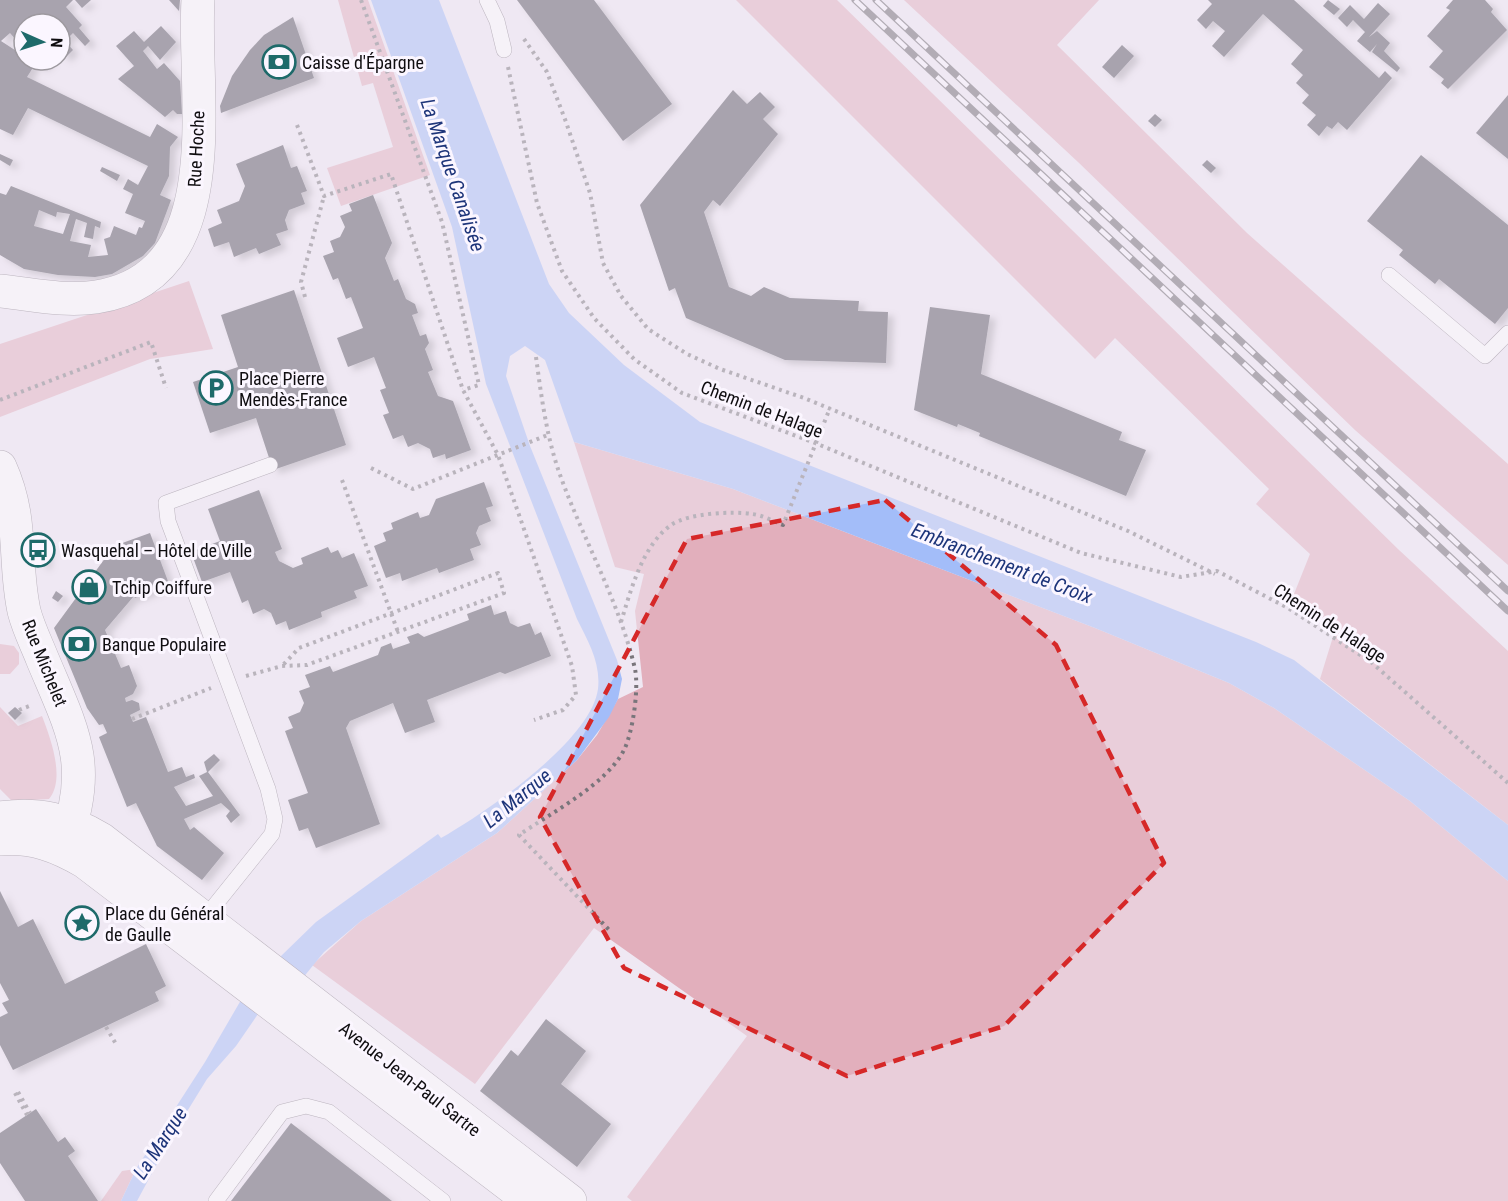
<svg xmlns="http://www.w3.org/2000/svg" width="1508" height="1201" viewBox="0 0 1508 1201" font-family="'Roboto Condensed',sans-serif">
  <defs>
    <filter id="shadow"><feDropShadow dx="6" dy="4" stdDeviation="3" flood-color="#0004"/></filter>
  </defs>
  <rect width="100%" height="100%" fill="#efe8f3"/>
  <!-- green -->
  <g fill="#e2afbc">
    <polygon points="338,0 368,0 430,175 341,206 327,168 393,147 373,83 362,86"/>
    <polygon points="736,0 837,0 1399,550 1508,651 1508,825 1320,679 1336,627 1292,599 1310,554 1256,504 1269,489 1115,338 1095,359"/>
    <polygon points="904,0 1099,0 1057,45 1247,233 1508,464 1508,565 1355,430 1078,162"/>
    <polygon points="189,281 213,349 150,359 0,417 0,344"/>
    <polygon points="574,442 733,489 1095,628 1229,683 1274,708 1410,801 1508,881 1508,1201 632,1201 627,1197 747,1036 594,928 475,1084 312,965 361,921 497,833 577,760 597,735 618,699 643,687 635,611 644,574 615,567"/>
    <polygon points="0,644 14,646 19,653 19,664 10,674 0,674"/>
    <path d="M0,707L18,726L42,716C50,737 66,779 49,799L12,801L0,789Z"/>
    <polygon points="136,1169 121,1201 101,1201 122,1171"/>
  </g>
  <!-- water -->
  <path fill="#a3bdf9" d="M371,0H439L549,284L569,313L624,365L700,422L1256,642L1294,660L1508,825V881L1410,801L1274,708L1229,683L1095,628L733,489L574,442L545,360L525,346L510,356L506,376L530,446L617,660L622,679L618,699L609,717L577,760L497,833L361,921L324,952L302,979L269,998L236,1046L207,1079L172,1136L137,1201H121L136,1169L205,1062L248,988L316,922L438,834L441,838C485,813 591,741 598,689C601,663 588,641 577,619L486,384L452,227Z"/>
  <!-- building -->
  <g fill="#52515b" fill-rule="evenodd" filter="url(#shadow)">
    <path d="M0,0H73L66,7L82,25L79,28L90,41L85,46L73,33L65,41L73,50L65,58L60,52V24H24V49L10,33L1,41L24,56V60H30L34,66L27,77L150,137L157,124L178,137L170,147L169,176L160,195L171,200L155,243L143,256L112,274L95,277L58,275L24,269L0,255V193L6,195L11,186L101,222L100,228L95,226L93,239L84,237L87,223L76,219L70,241L91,245L88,257L108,255L104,239L110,237L114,226L136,235L139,227L142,228L145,221L125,213L133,194L123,189L128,179L138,185L148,166L28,108L13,135L0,129ZM39,210L56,217L57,212L70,214L63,234L34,226Z"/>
    <polygon points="75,0 91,0 82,8"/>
    <polygon points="169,0 180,0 179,11"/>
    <polygon points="517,0 594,0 672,104 623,141"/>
    <polygon points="1208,0 1294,0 1379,78 1385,71 1392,78 1347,130 1338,122 1332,129 1327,126 1319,136 1307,125 1316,115 1302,103 1309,95 1296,83 1303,75 1291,64 1303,50 1263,14 1224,57 1212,46 1225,31 1213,21 1206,29 1197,20 1212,4"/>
    <polygon points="1328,0 1340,9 1334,15 1323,6"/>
    <polygon points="1453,0 1485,0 1493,9 1491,12 1507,30 1448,89 1441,83 1444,79 1429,67 1443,51 1427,36 1450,10 1446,8"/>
    <polygon points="1378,3 1390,14 1369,37 1377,31 1390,43 1384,51 1400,68 1397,72 1372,52 1377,44 1370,52 1357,41 1365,32 1353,20 1347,27 1338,18 1350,5 1364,19"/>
    <polygon points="293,17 314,78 221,113 220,106 232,76 250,50 264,35"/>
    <polygon points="161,26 176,42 160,60 148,46 143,51 157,69 164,63 180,81 182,114 177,114 173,110 165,117 118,79 134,66 116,46 134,31 144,42"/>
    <polygon points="1122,45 1134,56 1114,78 1102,67"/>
    <polygon points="34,60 50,60 41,68"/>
    <polygon points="733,90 747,104 760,92 775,107 763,119 778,134 720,206 713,200 704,212 729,287 751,296 764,287 790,298 859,301 858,311 888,312 886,363 785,360 686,318 675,288 669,291 640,205"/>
    <polygon points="1508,95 1508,159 1476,133"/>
    <polygon points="1155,114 1162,120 1155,127 1148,121"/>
    <polygon points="283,145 291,168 297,166 307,191 301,193 305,204 289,210 285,220 288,230 276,234 281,245 259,254 256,248 234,257 229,242 214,247 208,229 222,223 217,210 239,201 245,186 236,164"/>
    <polygon points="0,154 13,160 10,166 0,160"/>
    <polygon points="1421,155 1508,225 1508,308 1495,324 1439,279 1435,284 1399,255 1403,250 1367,221"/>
    <polygon points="1207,160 1216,168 1211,173 1202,165"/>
    <polygon points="102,167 120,175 117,181 100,171"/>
    <polygon points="373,195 392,243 385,258 394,281 398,279 406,299 415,304 418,313 412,315 420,336 426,334 429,343 425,349 433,370 428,372 438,396 453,401 471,450 446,459 445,454 433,458 430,449 418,443 408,447 403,435 393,439 383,415 389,413 380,390 386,388 374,357 348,367 337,338 363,328 351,297 346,299 338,278 333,280 323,256 334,252 330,241 340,237 345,227 340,216 352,211 349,204"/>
    <polygon points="294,290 346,445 273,470 256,418 210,433 193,382 238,367 221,315"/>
    <polygon points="930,307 990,315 981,374 1122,432 1119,440 1146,450 1126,496 979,436 980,433 958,424 957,427 914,410"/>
    <polygon points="484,482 493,506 486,508 491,521 479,526 476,533 481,545 470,549 474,560 439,573 437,568 402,581 400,573 386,578 374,546 386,541 383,533 393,529 391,523 418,512 420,518 429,515 436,499"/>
    <polygon points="259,490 282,549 275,552 279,561 293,568 303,564 301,558 328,547 331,553 338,550 342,558 354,553 368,586 354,591 357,598 321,612 322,617 289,630 286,621 276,625 271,613 264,609 253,614 248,600 242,603 230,572 202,582 191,552 220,541 208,509"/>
    <polygon points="150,533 169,584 135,598 134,596 105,630 121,668 129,665 137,686 133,694 125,698 126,702 132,700 139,703 140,710 130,715 133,722 146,717 168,772 182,767 186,777 194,774 195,778 174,787 186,806 213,796 199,776 207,772 204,762 214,754 220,760 208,772 240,815 231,823 226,816 230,811 221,803 184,819 190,830 194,827 224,853 202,880 157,846 136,803 127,807 99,737 107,733 103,724 99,725 87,708 54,628 114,546"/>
    <rect x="40" y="550" width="6" height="15"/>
    <polygon points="56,591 63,596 58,602 52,598"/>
    <polygon points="491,605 494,615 506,611 510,623 518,627 530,623 535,635 541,632 551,656 505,674 500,672 427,700 435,722 405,733 393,703 350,721 346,728 380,824 316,848 308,828 299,831 288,800 308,793 285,731 293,728 288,717 300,712 304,703 299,691 310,687 305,675 330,666 333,672 378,655 381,647 391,643 393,649 410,643 407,637 418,633 424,637 469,620 467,614"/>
    <polygon points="15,707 22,713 15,720 8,713"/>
    <polygon points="0,891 18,927 33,919 65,984 146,944 166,986 155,992 159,1001 13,1070 0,1045 0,1017 8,1013 2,1003 9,1000 0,983"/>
    <polygon points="546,1019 586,1051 561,1084 611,1124 577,1167 480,1091 511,1050 518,1056"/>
    <polygon points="36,1109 58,1142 65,1137 75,1151 68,1156 98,1201 25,1201 0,1163 0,1133"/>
    <polygon points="291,1123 392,1201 231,1201"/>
  </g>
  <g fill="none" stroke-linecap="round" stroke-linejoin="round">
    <defs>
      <g id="lane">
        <polyline points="487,0 497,21 504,50"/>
        <polyline points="1389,275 1485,356 1508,333"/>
        <polyline points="203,920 272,834 275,819 268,789 168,521 166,503 270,465"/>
        <polyline points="216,1201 282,1112 306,1106 329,1112 443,1201"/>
      </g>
      <g id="secondary">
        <path d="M0,291C31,294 64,302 96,297C232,276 192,96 198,0"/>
        <path d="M0,467C24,520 13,560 24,611C28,627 36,643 42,658C72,730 94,764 65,842"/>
        <path d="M0,818C38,813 68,819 101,839L570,1201"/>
        <path d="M0,839C32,836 58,846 85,862L530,1201"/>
      </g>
    </defs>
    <!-- lane casing -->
    <use href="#lane" stroke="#807a83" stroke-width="16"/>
    <!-- secondary casing -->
    <use href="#secondary" stroke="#807a83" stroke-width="34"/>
    <!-- path -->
    <g stroke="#79757b" stroke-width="4" stroke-dasharray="3 4.5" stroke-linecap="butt">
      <polyline points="361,0 442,222 479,385 463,390"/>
      <polyline points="524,39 547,72 566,122 590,193 603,263 621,296 648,329 687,354 720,369 804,398 1128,531 1215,574"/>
      <polyline points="508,67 537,203 562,271 594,318 634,359 682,393 815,443 1081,553 1181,577 1217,571 1288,608 1371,662 1508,783"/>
      <polyline points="297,125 324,196 391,174 463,390 498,455 572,666 576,695 563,710 534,720"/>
      <polyline points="305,297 301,282 324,196"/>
      <path d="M536,357C541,394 546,433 558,469C581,536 619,600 635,669C639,688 633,732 624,750C607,784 551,813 519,835L611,932"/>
      <polyline points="0,400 151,342 166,388"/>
      <polyline points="371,468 413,489 550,434"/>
      <polyline points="342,480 398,632"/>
      <path d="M621,622C631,590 642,546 671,525C688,513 732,511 752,514C762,515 773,521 783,525L830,408"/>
      <polyline points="246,676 282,666 307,665 504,593 498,573 299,648 282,666"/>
      <polyline points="19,710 32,705"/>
      <polyline points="132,719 211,688"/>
      <polyline points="106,1027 116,1044"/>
      <polyline points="18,1092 30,1113"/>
      <polyline points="15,1093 27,1115"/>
    </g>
    <!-- lane -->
    <use href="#lane" stroke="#fff" stroke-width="15"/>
    <!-- secondary -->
    <use href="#secondary" stroke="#fff" stroke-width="33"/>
    <defs>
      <g id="rail">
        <polyline points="855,0 1508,611"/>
        <polyline points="876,0 1508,591"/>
      </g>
    </defs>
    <!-- rail casing -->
    <use href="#rail" stroke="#69656b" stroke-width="7"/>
    <!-- rail -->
    <use href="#rail" stroke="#fbf6ff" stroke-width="4.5" stroke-dasharray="14" stroke-linecap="butt"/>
  </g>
  <!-- marked area -->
  <path d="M0 0H1508V1201H0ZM885,500L1056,645L1164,863L1004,1026L847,1076L624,968L540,817L687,539Z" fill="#efe8f3" fill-opacity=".55" fill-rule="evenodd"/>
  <path fill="none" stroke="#d62828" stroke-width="4.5" stroke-dasharray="12 8" stroke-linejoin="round" d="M885,500L1056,645L1164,863L1004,1026L847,1076L624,968L540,817L687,539Z"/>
  <!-- icons -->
  <defs>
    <symbol id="bank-ring" viewBox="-11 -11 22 22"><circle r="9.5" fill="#fbf6ff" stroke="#1e6a6a" stroke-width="1.5"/><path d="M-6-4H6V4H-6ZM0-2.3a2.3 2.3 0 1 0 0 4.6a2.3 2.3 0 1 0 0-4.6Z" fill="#1e6a6a"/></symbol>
    <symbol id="parking-ring" viewBox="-11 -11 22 22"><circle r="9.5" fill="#fbf6ff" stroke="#1e6a6a" stroke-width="1.5"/><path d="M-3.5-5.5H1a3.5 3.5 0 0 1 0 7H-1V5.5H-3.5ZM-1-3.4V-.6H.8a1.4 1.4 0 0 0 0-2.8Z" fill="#1e6a6a"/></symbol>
    <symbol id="bus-ring" viewBox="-11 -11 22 22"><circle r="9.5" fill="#fbf6ff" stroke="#1e6a6a" stroke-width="1.5"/><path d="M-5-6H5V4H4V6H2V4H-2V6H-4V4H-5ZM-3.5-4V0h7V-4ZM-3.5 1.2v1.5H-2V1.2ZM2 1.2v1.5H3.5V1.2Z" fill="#1e6a6a"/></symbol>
    <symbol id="shop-ring" viewBox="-11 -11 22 22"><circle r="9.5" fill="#fbf6ff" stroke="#1e6a6a" stroke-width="1.5"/><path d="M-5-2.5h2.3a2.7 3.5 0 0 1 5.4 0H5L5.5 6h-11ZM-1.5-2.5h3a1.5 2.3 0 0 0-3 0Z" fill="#1e6a6a"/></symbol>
    <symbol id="sight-ring" viewBox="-11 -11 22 22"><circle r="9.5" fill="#fbf6ff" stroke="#1e6a6a" stroke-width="1.5"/><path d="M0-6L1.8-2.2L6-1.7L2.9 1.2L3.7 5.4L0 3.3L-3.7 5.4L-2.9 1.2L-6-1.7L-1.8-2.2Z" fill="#1e6a6a"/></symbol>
  </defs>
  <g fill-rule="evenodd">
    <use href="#bank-ring" x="260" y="43" width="38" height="38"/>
    <use href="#parking-ring" x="197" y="369" width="38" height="38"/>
    <use href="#bus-ring" x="19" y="531" width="38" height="38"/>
    <use href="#shop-ring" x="70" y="568" width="38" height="38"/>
    <use href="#bank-ring" x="60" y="625" width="38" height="38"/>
    <use href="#sight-ring" x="63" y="904" width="38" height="38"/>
  </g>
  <g text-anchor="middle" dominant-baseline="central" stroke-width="6" stroke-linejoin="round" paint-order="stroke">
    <!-- poi labels -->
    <g font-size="18" fill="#0f0d10" stroke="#fbf6ff" text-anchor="start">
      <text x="302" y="62">Caisse d'Épargne</text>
      <text x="239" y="378">Place Pierre<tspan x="239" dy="21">Mendès-France</tspan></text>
      <text x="61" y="550">Wasquehal – Hôtel de Ville</text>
      <text x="112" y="587">Tchip Coiffure</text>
      <text x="102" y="644">Banque Populaire</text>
      <text x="105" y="913">Place du Général<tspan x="105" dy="21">de Gaulle</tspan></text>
    </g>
    <!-- street labels -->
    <g font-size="18" fill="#0f0d10" stroke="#fbf6ff">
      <text transform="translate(196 149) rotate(-87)">Rue Hoche</text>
      <text transform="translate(762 409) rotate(21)">Chemin de Halage</text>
      <text transform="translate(1330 623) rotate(33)">Chemin de Halage</text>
      <text transform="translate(45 663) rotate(68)">Rue Michelet</text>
      <text transform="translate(410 1079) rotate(38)">Avenue Jean-Paul Sartre</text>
    </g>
    <!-- water labels -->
    <g font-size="20" font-style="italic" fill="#1e357a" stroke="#fbf6ff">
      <text transform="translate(453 175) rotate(71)">La Marque Canalisée</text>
      <text transform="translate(1002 563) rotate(21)">Embranchement de Croix</text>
      <text transform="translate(517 798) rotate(-39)">La Marque</text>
      <text transform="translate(160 1143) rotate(-57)">La Marque</text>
    </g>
  </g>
  <!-- north arrow -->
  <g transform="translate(42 42) rotate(93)"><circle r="28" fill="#fbf6ff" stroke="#9d999f" stroke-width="1.5"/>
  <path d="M0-4.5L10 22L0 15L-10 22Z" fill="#1e6a6a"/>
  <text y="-9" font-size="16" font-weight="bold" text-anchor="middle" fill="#0f0d10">N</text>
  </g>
</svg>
